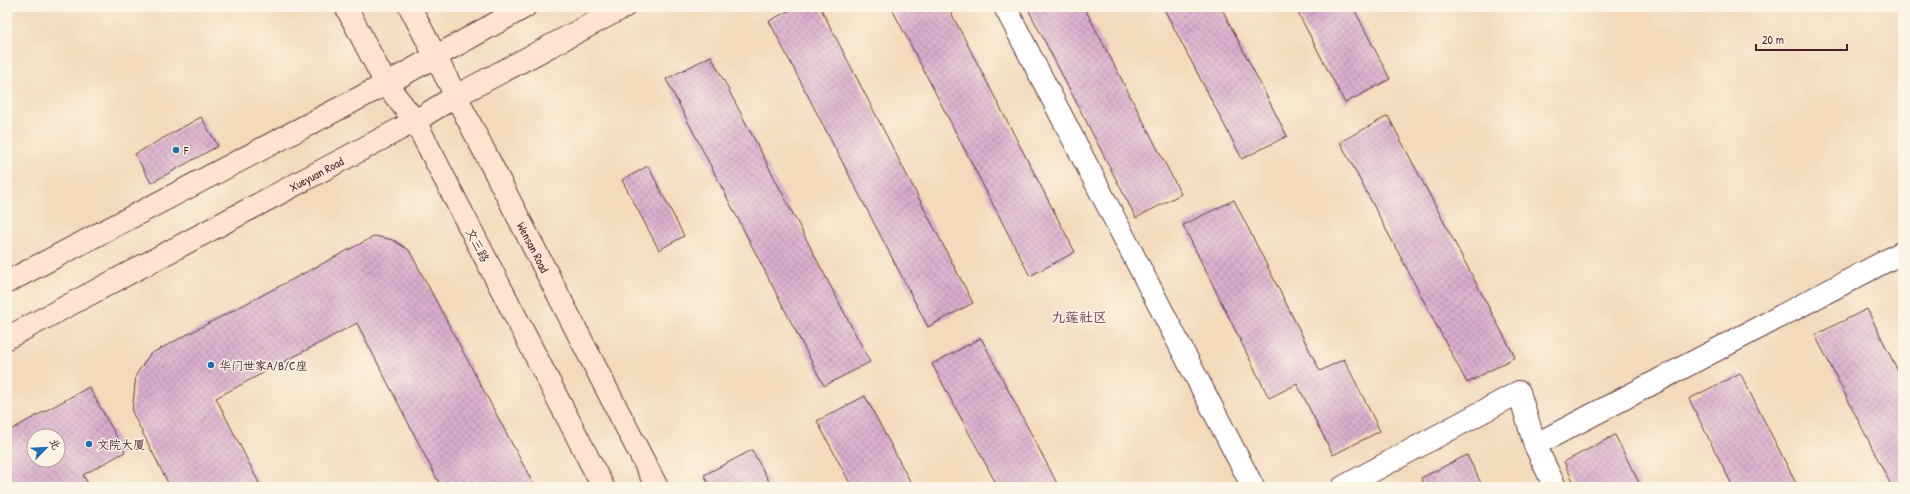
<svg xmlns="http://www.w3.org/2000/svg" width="1910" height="494" viewBox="0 0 1910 494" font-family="'Patrick Hand','LXGW WenKai TC',sans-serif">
  <defs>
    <pattern id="building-cross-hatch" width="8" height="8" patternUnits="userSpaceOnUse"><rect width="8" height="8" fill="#daaece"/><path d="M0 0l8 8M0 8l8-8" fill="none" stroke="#b38da7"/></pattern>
  </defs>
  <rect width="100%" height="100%" fill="#fcf5e5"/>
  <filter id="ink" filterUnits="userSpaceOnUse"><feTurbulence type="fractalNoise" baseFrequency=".025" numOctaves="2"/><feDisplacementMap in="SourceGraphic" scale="8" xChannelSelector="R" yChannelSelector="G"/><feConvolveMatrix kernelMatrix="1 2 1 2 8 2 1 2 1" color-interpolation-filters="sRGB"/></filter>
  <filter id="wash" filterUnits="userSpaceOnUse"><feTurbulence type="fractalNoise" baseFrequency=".012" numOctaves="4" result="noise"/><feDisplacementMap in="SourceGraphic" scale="16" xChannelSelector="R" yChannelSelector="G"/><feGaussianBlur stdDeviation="0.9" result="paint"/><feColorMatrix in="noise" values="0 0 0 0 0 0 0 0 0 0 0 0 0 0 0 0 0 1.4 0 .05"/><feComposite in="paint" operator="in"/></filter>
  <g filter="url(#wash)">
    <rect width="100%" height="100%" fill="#f2daba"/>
    <g id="blocks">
      <!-- building -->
      <g fill="url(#building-cross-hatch)" fill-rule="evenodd">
        <polygon points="796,7 820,7 973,303 928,327 769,21"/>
        <polygon points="891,7 948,7 1075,252 1030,276"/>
        <polygon points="1027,7 1084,7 1181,194 1136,218"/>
        <polygon points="1163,7 1221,7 1287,136 1242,159"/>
        <polygon points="1295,7 1353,7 1390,79 1345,103"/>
        <polygon points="711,56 870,362 824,386 666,79"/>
        <polygon points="1388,116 1515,357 1467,383 1340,142"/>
        <polygon points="201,117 218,146 151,183 135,154"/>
        <polygon points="648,166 684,236 659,250 622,180"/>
        <polygon points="1234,200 1320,371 1344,359 1380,431 1333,455 1297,384 1269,398 1183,225"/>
        <polygon points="375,236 393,240 409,250 535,487 441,487 357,323 216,398 261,487 170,487 132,412 136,375 150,354"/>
        <polygon points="1867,309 1903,381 1903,487 1892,487 1815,335"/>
        <polygon points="981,338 1059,487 998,487 932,364"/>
        <polygon points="1740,373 1798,487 1733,487 1689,399"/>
        <path d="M89,387L125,452L83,475L90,487H7V432ZM34,436H58V460H34Z"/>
        <polygon points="865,396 913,487 852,487 817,421"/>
        <polygon points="1615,435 1641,487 1576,487 1564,462"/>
        <polygon points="752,450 772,487 710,487 704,475"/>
        <polygon points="1467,455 1483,487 1425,487 1421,478"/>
      </g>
    </g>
  </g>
  <g filter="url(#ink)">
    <use href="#blocks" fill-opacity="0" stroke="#633b40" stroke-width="1"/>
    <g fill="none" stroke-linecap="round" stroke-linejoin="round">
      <defs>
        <g id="minor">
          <polyline points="1005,7 1253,487"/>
          <polyline points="1535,445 1903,252"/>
          <polyline points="1343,487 1519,392 1535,445 1555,487"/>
        </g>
        <g id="secondary">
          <polyline points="346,7 386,84 415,121 603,487"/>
          <path id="s1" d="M410,7L657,487"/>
          <polyline points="7,282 386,84 525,7"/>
          <path id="s2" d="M7,338L415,121L454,97L624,7"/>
        </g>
      </defs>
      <!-- minor casing -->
      <use href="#minor" stroke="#633b40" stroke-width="24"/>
      <!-- secondary casing -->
      <use href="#secondary" stroke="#633b40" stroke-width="24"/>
      <!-- minor -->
      <use href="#minor" stroke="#fff" stroke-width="22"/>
      <!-- secondary -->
      <use href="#secondary" stroke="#fee3d1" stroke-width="22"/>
    </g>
  </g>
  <!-- markers -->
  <g fill="#1f6fb2" stroke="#fcf5e5" stroke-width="1.5">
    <circle cx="176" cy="150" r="4"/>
    <circle cx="211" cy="365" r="4"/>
    <circle cx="89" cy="444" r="4"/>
  </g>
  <g text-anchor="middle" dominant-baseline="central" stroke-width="3" stroke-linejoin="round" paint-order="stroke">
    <!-- poi labels -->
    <g font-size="12" fill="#4a1f2b" stroke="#fcf5e5" text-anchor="start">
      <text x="184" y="150">F</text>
      <text x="219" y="365">华门世家A/B/C座</text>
      <text x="97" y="444">文院大厦</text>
    </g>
    <!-- street labels -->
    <g font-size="12" fill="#4a1f2b" stroke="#fcf5e5">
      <text stroke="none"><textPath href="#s2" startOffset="350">Xueyuan Road</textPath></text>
      <text transform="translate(478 245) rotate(63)">文三路</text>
      <text stroke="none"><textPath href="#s1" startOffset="270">Wensan Road</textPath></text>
    </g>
    <!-- quarter labels -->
    <g font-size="14" font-weight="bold" fill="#7c5164" stroke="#fcf5e5">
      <text x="1079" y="316">九莲社区</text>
    </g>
  </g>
  <!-- margin -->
  <rect width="1910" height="494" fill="none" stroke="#fcf5e5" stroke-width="24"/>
  <!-- north arrow -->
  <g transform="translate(46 448) rotate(66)"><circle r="19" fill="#fcf5e5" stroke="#b59f9b"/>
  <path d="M0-3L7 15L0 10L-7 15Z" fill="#1f6fb2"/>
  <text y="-6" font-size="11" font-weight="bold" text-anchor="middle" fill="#4a1f2b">北</text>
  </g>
  <!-- scale -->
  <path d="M1756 44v6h91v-6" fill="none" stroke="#4a1f2b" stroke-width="2"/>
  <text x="1762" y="44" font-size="12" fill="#4a1f2b" stroke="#fcf5e5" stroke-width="3" paint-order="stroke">20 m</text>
</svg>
